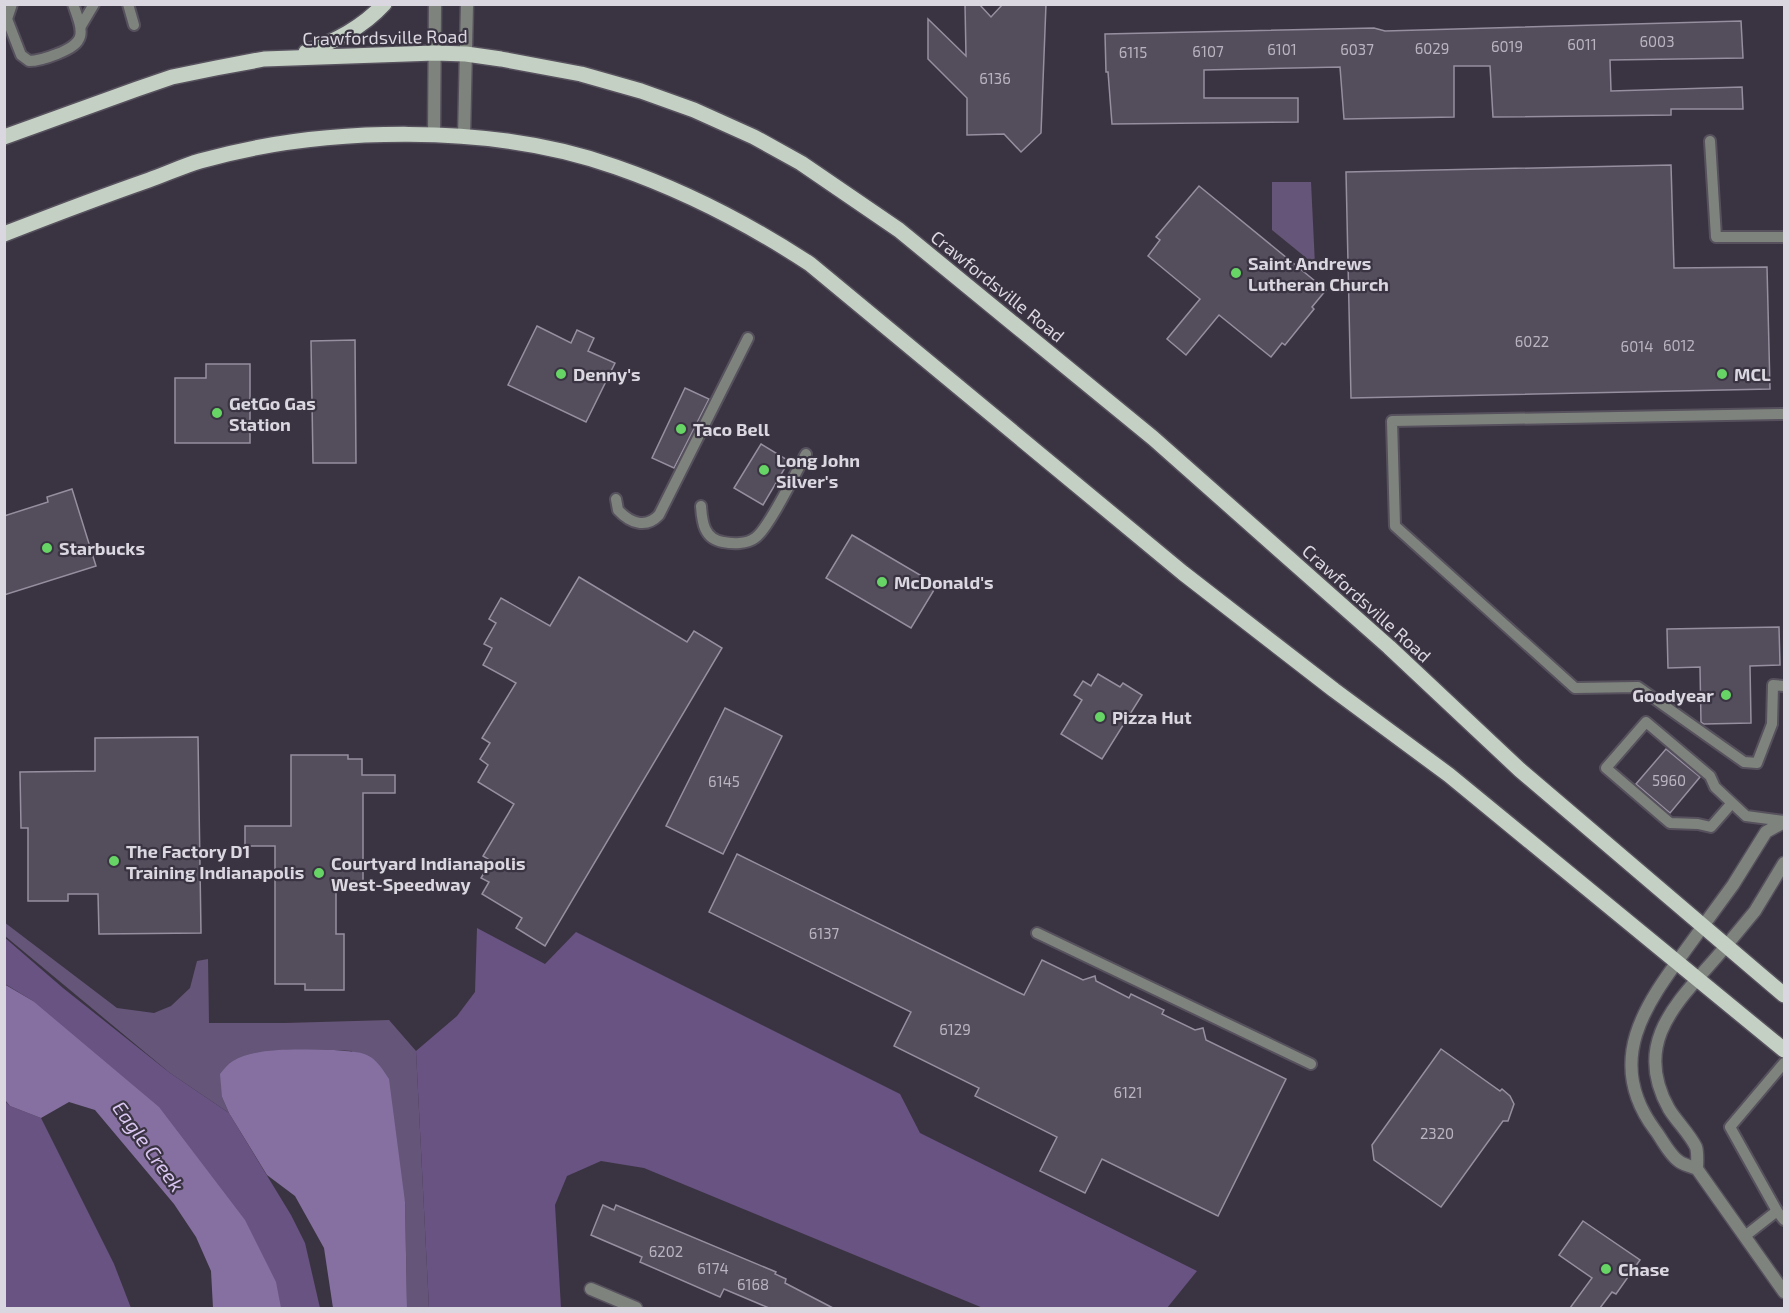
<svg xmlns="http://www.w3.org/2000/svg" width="1789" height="1313" viewBox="0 0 1789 1313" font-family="'Exo 2',sans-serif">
  <rect width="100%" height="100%" fill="#3a3442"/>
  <!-- green -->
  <g fill="#655578">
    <polygon points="1272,182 1311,182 1315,265 1272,230"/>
    <polygon points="4,922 117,1008 154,1013 171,1006 190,988 197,961 208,959 209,1023 285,1023 389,1020 416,1051 429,1308 407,1308 405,1202 352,1051 335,1050 222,1097 229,1113 170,1073 5,936"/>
  </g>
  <!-- forest -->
  <g fill="#695382">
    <polygon points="477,928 545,964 576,932 900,1094 920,1133 1197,1271 1167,1308 983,1308 644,1168 601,1161 567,1176 555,1205 561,1308 429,1308 416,1051 457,1016 475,992"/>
    <polygon points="4,937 63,988 170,1073 229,1113 291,1215 305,1243 320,1308 279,1308 33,1001 5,984"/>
    <polygon points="4,1100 10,1106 41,1118 114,1264 131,1308 5,1308"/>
  </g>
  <!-- water -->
  <g fill="#8670a1">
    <polygon points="4,984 33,1001 159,1107 245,1220 276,1282 281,1308 213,1308 211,1271 196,1237 174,1204 95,1110 69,1102 41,1118 10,1106 5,1100"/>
    <path d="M334,1050C365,1053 371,1050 389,1079L405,1202L407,1308H333L324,1248L295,1196L267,1175L229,1113L222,1097L220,1074C224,1069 228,1064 233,1061C257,1046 306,1050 334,1050Z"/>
  </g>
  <!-- building -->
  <g fill="#534d5c" stroke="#968fa0" stroke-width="1.5">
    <polygon points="965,4 979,4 991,17 1003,4 1046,4 1041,133 1021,152 1004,134 967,135 967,98 928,59 928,19 966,56"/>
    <polygon points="1741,21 1743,58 1610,60 1611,91 1742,87 1743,109 1671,109 1671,115 1493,117 1490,66 1454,66 1454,117 1344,119 1340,67 1204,70 1204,98 1298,98 1298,122 1112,124 1108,72 1106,72 1105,34 1374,28 1385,31"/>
    <polygon points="1671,165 1674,268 1767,267 1770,389 1351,398 1346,172"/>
    <polygon points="1199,186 1326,290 1312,307 1314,309 1285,345 1282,343 1271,357 1219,315 1186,355 1167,339 1200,299 1148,256 1160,240 1156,237"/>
    <polygon points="537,326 571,343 577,330 594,338 588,351 615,363 586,422 508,385"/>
    <polygon points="355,340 356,463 313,463 311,341"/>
    <polygon points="206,364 250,364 250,443 175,443 175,378 206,378"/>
    <polygon points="685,388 709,399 674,468 652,458"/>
    <polygon points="761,444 789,461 763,505 734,488"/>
    <polygon points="72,489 96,566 4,595 4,516 48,502 47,497"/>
    <polygon points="852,535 937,585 911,628 826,578"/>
    <polygon points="579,577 687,642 694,631 722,648 545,946 516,928 522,918 482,894 489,882 481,878 491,861 483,856 514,804 478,782 488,765 480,759 490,743 482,738 516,683 483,665 492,648 484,644 496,623 489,619 501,598 550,626"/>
    <polygon points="1779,627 1780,665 1750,666 1751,723 1704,724 1701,722 1700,667 1668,668 1667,629"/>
    <polygon points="1098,674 1120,687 1123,683 1142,695 1102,759 1061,734 1082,700 1074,695 1083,681 1091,686"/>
    <polygon points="725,708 782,736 723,854 666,826"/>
    <polygon points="198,737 201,933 99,934 98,894 68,894 68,901 28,901 28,828 21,828 20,772 95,771 95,738"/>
    <polygon points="1666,749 1700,777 1670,813 1636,784"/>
    <polygon points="291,755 348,755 348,759 362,759 362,775 395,775 395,793 363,793 363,885 336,885 336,934 344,934 344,990 305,990 305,984 275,984 275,846 245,846 245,826 291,826"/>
    <polygon points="737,854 1024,995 1042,960 1083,980 1095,976 1096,981 1129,998 1131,994 1164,1010 1162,1014 1195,1030 1203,1028 1206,1040 1286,1079 1218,1216 1102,1159 1085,1193 1040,1171 1057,1137 975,1096 979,1088 894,1046 911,1012 709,912"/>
    <polygon points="1441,1049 1500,1091 1502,1089 1510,1096 1514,1104 1508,1121 1503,1121 1441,1207 1374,1160 1372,1145"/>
    <polygon points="603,1205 614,1210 616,1205 776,1272 775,1274 786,1279 785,1283 833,1308 769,1308 724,1289 720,1297 640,1262 642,1257 591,1235"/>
    <polygon points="1583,1221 1640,1260 1616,1294 1612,1292 1600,1308 1570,1308 1592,1278 1559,1255"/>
  </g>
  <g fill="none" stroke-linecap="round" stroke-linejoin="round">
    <defs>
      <g id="service">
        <polyline points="128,4 134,25"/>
        <path d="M4,17L7,19L21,55L29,61C39,61 47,58 57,54C88,42 83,32 73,4"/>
        <polyline points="7,19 12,4"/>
        <polyline points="81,26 94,4"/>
        <polyline points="1710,141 1716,237 1784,237"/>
        <polyline points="1784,414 1392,421 1395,526 1575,688 1638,687 1744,762 1757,763 1772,724 1773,685 1784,686"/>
        <path d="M616,499L618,510C630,523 646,529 659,515L748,338"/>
        <path d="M701,506C702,522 704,539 723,542C733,544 747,544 755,538C768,530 797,470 806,454"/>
        <polyline points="1731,804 1711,827 1698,824 1670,823 1606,768 1646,722 1710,776 1715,787 1746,816 1784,821"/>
        <polyline points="1037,933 1311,1064"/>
        <polyline points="1784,1063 1730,1127 1777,1211 1784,1220"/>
        <polyline points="1745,1236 1777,1211"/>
      </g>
      <g id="minor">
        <polyline points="1703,926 1733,885 1766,832 1784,822"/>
        <polyline points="1726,946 1755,911 1784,863"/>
        <polyline points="591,1289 636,1308"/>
      </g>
      <g id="tertiary">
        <polyline points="434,135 435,4"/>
        <polyline points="464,137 467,4"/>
        <path d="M1703,926C1658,990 1597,1052 1655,1130C1662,1139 1670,1156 1680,1162C1685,1165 1692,1167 1697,1169L1784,1292"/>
        <path d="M1697,1169C1697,1163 1698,1153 1696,1147C1689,1133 1677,1122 1669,1109C1629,1038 1684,997 1726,946"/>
      </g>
      <g id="primary">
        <path d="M306,52C335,41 362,28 384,4"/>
        <polyline points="4,137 137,89 172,77 216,68 264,59 435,53 466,54 501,59 581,74 641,91 694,110 754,137 801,163 899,230 1153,438 1389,647 1520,770 1784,995"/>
        <path d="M4,234C53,215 100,197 149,180C166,174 183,166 200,161C324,126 494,123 616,167C685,191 749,224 810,264L1183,573L1334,690L1449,775L1784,1050"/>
      </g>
    </defs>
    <!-- service casing -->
    <use href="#service" stroke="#57515e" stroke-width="14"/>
    <!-- minor casing -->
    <use href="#minor" stroke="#57515e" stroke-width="15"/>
    <!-- tertiary casing -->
    <use href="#tertiary" stroke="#57515e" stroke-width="15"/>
    <!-- primary casing -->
    <use href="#primary" stroke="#57515e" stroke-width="18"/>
    <!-- service -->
    <use href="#service" stroke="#7e847d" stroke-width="10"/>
    <!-- minor -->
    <use href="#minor" stroke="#7e847d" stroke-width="12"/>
    <!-- tertiary -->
    <use href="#tertiary" stroke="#7e847d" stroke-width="12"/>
    <!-- primary -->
    <use href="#primary" stroke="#c4d0c3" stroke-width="15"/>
  </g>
  <!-- markers -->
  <g fill="#67d466" stroke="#3a3442" stroke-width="2">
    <circle cx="1236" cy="273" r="6"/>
    <circle cx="561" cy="374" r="6"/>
    <circle cx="1722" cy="374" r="6"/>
    <circle cx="217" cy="413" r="6"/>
    <circle cx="681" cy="429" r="6"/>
    <circle cx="764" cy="470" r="6"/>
    <circle cx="47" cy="548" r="6"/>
    <circle cx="882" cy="582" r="6"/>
    <circle cx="1726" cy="695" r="6"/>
    <circle cx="1100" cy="717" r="6"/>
    <circle cx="114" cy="861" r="6"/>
    <circle cx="319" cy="873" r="6"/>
    <circle cx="1606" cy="1269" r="6"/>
  </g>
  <g text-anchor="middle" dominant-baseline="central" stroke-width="4.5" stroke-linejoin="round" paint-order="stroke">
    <!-- number labels -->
    <g font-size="15" fill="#b9b4bf">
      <text x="1657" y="41">6003</text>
      <text x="1582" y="44">6011</text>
      <text x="1507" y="46">6019</text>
      <text x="1432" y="48">6029</text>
      <text x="1282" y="49">6101</text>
      <text x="1357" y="49">6037</text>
      <text x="1208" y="51">6107</text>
      <text x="1133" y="52">6115</text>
      <text x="995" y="78">6136</text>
      <text x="1532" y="341">6022</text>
      <text x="1679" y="345">6012</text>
      <text x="1637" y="346">6014</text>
      <text x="1669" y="780">5960</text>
      <text x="724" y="781">6145</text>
      <text x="824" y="933">6137</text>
      <text x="955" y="1029">6129</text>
      <text x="1128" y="1092">6121</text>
      <text x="1437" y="1133">2320</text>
      <text x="666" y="1251">6202</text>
      <text x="713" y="1268">6174</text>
      <text x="753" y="1284">6168</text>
    </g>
    <!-- street labels -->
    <g font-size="18" fill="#dbd7e0" stroke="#3a3442">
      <text transform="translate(385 37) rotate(-1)">Crawfordsville Road</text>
      <text transform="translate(998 286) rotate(39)">Crawfordsville Road</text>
      <text transform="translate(1367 603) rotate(42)">Crawfordsville Road</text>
    </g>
    <!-- poi labels -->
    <g font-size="18" font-weight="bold" fill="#dbd7e0" stroke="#3a3442" text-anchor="start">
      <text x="1248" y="263">Saint Andrews<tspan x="1248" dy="21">Lutheran Church</tspan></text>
      <text x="573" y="374">Denny's</text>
      <text x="1734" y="374">MCL</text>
      <text x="229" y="403">GetGo Gas<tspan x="229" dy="21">Station</tspan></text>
      <text x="693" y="429">Taco Bell</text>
      <text x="776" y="460">Long John<tspan x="776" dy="21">Silver's</tspan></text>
      <text x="59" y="548">Starbucks</text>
      <text x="894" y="582">McDonald's</text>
      <text x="1714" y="695" text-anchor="end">Goodyear</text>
      <text x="1112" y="717">Pizza Hut</text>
      <text x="126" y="851">The Factory D1<tspan x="126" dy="21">Training Indianapolis</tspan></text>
      <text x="331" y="863">Courtyard Indianapolis<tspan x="331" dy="21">West-Speedway</tspan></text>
      <text x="1618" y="1269">Chase</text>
    </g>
    <!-- water labels -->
    <g font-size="20" font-style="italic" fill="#dbc7f4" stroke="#3a3442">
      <text transform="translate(149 1146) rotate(54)">Eagle Creek</text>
    </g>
  </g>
  <!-- border -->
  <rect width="1789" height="1313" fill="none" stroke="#dbd7e0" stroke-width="12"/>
</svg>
